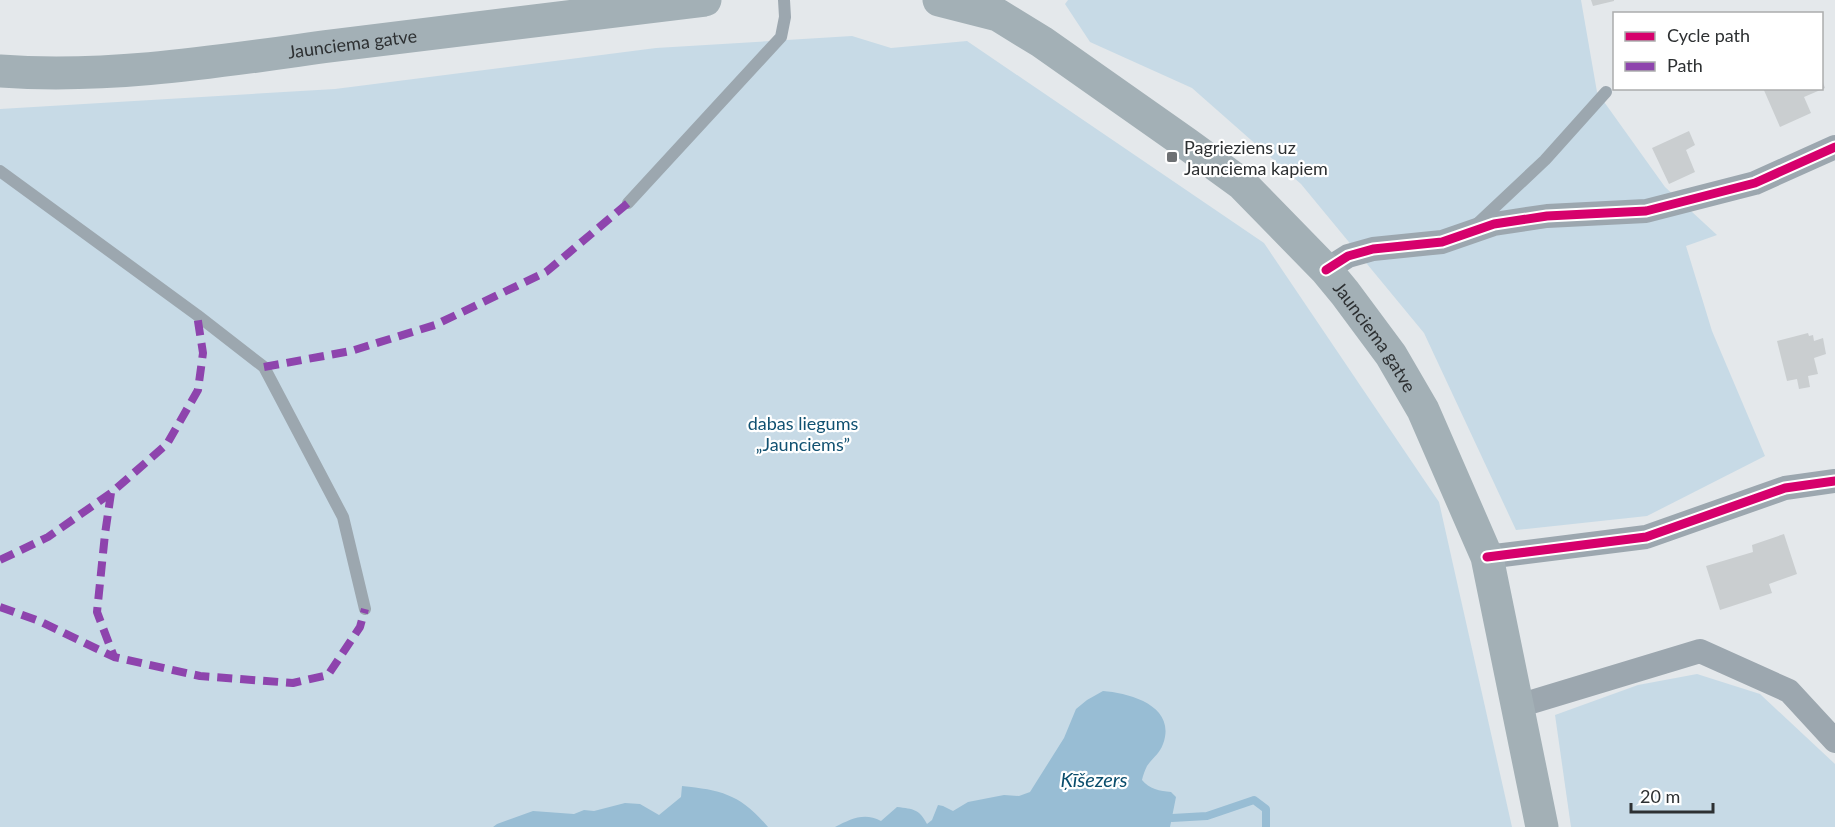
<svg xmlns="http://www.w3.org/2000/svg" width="1835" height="827" viewBox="0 0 1835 827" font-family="Lato,sans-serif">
  <rect width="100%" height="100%" fill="#e4e8eb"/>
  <!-- green -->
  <g fill="#c7dae6">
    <polygon points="1068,0 1581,0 1597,92 1665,187 1717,235 1686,246 1712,331 1765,456 1647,516 1516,530 1424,333 1301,184 1192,88 1090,42 1065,4"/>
    <polygon points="852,36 891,48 967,41 1264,243 1439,502 1512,827 0,827 0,109 335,89 656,48"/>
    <polygon points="1697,674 1760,694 1835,764 1835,827 1571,827 1555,715 1638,685"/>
  </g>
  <!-- water -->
  <g fill="#98bdd4">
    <path d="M1103,691C1130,693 1177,706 1163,744C1159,755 1153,757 1147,766C1145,770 1143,775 1142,780C1149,789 1160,791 1171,792L1176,797L1170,827H835C851,819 864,812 881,821L897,807C914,809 919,809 927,824L932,820L938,805L943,806L953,811L968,802L1004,795L1019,796L1030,792L1064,738L1076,709L1087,700Z"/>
    <path d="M682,786C722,790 741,795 768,827H493L497,824L533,811L574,814L584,810L594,811L625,803L640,804L659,815L681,797Z"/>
  </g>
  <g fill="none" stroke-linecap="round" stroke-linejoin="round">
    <!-- stream -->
    <polyline stroke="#98bdd4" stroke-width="8" points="1172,818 1207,816 1254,800 1266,809 1266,827"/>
  </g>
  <!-- building -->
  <g fill="#caced0">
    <polygon points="1591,0 1614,0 1614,1 1593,6"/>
    <polygon points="1822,80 1825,88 1804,97 1811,113 1780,127 1763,88 1822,88"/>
    <polygon points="1689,131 1695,145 1686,150 1695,172 1669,184 1652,148"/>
    <polygon points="1808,333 1809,336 1813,335 1814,341 1823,338 1826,354 1814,358 1818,374 1808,376 1810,387 1799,389 1797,379 1787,381 1777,341"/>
    <polygon points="1784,534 1797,574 1769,584 1772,593 1720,610 1706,566 1753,552 1752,545"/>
  </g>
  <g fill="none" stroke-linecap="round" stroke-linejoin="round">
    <!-- service -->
    <g stroke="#9ca7af" stroke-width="12">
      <polyline points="0,171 197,315 264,367 343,517 365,609"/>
      <polyline points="628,203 781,37 785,17 784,0"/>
      <polyline points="1478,223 1545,160 1606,92"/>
    </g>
    <!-- minor -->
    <g stroke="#9ca7af" stroke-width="24">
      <polyline points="1326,270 1348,256 1373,249 1442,242 1494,224 1547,216 1646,211 1755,183 1835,147"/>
      <polyline points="1487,557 1646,537 1785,488 1835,481"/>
      <polyline points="1518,706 1700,651 1789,691 1835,741"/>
    </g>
    <!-- secondary -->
    <g stroke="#a3b0b6" stroke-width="33">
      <path id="s1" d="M939,0L998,15L1042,42L1187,144L1242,184L1326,270L1345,293L1391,355L1423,410L1487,557L1542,827"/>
      <path id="s2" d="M0,71C111,79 221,61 330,46C455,30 580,15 705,0"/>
    </g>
    <!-- quiet -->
    <g stroke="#8e44ad" stroke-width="8" stroke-dasharray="15 8" stroke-linecap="butt">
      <polyline points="264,367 351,351 435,325 546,272 628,203"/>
      <polyline points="111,493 105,534 97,612 114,657"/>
      <polyline points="0,560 48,537 111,493 167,444 198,390 203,353 197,315"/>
      <polyline points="0,607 39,621 114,657 200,676 293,683 328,675 360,627 365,609"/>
    </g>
    <defs>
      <g id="cycleway">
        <polyline points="1326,270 1348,256 1373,249 1442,242 1494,224 1547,216 1646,211 1755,183 1835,147"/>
        <polyline points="1487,557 1646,537 1785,488 1835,481"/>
      </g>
    </defs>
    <!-- cycleway casing -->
    <use href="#cycleway" stroke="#fff" stroke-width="13"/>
    <!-- cycleway -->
    <use href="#cycleway" stroke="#d6006c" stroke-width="9"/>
  </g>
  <!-- markers -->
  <rect fill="#6d7073" stroke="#fff" stroke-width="2" x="1166" y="151" width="12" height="12" rx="3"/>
  <g text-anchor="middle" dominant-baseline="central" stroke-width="4.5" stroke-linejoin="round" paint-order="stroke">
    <!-- street labels -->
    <g font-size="18" fill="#2d3032" stroke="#fff">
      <text stroke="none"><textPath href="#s2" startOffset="354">Jaunciema gatve</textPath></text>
      <text stroke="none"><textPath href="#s1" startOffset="561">Jaunciema gatve</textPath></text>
    </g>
    <!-- poi labels -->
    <g font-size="18" fill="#2d3032" stroke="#fff" text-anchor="start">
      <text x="1184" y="147">Pagrieziens uz<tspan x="1184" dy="21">Jaunciema kapiem</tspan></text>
    </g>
    <!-- park labels -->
    <g font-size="18" fill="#115171" stroke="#fff">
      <text x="803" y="423">dabas liegums<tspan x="803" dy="21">„Jaunciems”</tspan></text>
    </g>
    <!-- water labels -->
    <g font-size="20" font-style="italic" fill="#0a4d6c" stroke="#fff">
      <text x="1094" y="779">Ķīšezers</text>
    </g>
  </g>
  <!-- legend -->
  <rect x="1613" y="12" width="210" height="78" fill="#ffffff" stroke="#abacad" stroke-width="1.5"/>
  <rect x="1625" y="32" width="30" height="9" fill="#d6006c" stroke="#abacad" stroke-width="1.5"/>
  <text x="1667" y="42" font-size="18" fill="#2d3032">Cycle path</text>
  <rect x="1625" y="62" width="30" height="9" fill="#8e44ad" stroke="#abacad" stroke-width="1.5"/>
  <text x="1667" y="72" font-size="18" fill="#2d3032">Path</text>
  <!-- scale -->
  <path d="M1631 803v9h82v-9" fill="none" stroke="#2d3032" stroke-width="3"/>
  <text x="1640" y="803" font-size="18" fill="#2d3032" stroke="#ffffff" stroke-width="4.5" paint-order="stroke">20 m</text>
</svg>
